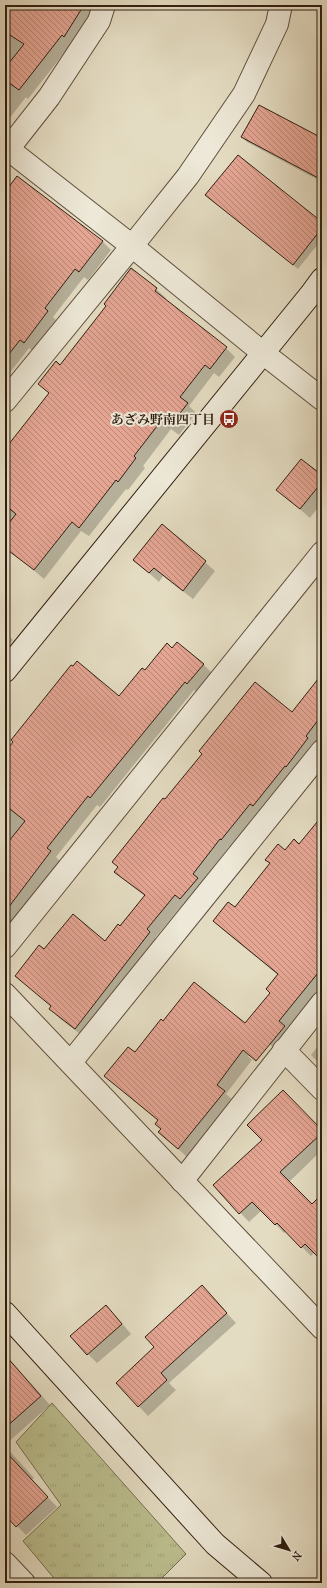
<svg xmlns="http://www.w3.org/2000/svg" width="327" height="1588" viewBox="0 0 327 1588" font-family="'IM FELL French Canon','Noto Serif JP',serif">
  <defs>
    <pattern id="grass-tufts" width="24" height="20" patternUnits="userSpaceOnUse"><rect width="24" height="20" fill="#bbbe8e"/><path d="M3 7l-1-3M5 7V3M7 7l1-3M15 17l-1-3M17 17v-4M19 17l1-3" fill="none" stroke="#a1a379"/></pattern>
    <pattern id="building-back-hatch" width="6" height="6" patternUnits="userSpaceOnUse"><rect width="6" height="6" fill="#e4a593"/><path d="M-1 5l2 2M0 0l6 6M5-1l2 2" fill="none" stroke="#b98677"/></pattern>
  </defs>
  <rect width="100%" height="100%" fill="#e4dcc2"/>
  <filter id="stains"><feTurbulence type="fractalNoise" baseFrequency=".005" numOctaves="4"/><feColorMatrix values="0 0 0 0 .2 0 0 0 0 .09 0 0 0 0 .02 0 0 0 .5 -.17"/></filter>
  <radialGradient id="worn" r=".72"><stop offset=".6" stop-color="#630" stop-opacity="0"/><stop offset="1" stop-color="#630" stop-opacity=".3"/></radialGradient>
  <!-- grass -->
  <polygon fill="url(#grass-tufts)" stroke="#766e50" points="52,1403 186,1554 157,1583 58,1583 23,1541 61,1505 16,1442"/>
  <!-- shadow -->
  <g fill="#0003">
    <polygon points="7,5 99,5 71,44 28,99 26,97 5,124 5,8"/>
    <polygon points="242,137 322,139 322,182 247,142"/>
    <polygon points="5,194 102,241 111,250 88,280 84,277 53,317 56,320 33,351 29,348 5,379"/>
    <polygon points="211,200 322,224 322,239 298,269"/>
    <polygon points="132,270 156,289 166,298 164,300 226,348 235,357 219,377 214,373 189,406 196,413 179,435 171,429 143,466 145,468 128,490 126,489 89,536 81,531 44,579 17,556 5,531 5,442 9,446 50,394 39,384 61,366 107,306"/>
    <polygon points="322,477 322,502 310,518 278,490"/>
    <polygon points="162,525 215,571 193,599 163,576 159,582 134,560"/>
    <polygon points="5,633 13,640 5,650"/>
    <polygon points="172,649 203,664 212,673 197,692 194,690 100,807 97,805 56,857 60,861 13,925 7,920 5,923 5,754 119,697 145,671"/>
    <polygon points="322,694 322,740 296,775 231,848 229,847 201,883 189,907 184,903 155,938 159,941 84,1037 59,1018 51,1009 52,1007 16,976 44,951 105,942 145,896 124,880 115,872 165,800"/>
    <polygon points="322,818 322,989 288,1031 280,1053 263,1039 248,1056 252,1060 226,1094 234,1101 187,1157 159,1132 162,1129 158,1121 105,1076 135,1053 163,1022 246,1024 271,993 278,975 223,930 214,921 235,909 271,864 266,860 300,845"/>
    <polygon points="322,1041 322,1066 311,1055"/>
    <polygon points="322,1132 322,1150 289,1182 318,1210 322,1207 322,1259 315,1252 311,1256 286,1231 284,1233 262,1210 249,1222 214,1185"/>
    <polygon points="211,1296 236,1323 169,1383 176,1390 148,1416 117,1383"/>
    <polygon points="115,1315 131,1334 97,1363 88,1354"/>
    <polygon points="5,1354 50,1405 5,1445"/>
    <polygon points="5,1446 34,1478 32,1480 57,1507 26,1535 5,1514"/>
  </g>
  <!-- building -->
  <g fill="url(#building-back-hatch)" stroke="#311f11">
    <polygon points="5,5 84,5 64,37 62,35 19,90 5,80 5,68 24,44 5,32"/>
    <polygon points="259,105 322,138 322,180 241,137"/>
    <polygon points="238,155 322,222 322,228 293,265 205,195"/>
    <polygon points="17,176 103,241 79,272 75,269 45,308 48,311 24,343 20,340 5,359 5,192"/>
    <polygon points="131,268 157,288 155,291 227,347 210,369 205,365 180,397 188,403 169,427 161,421 134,456 136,458 118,482 116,480 79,528 72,522 34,570 5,548 5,528 16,514 5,505 5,449 49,393 38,384 56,361 60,365 106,306 104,304"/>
    <polygon points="301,459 322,475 322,482 300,509 276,490"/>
    <polygon points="162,524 206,561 183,591 154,568 149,573 133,560"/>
    <polygon points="177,642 204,664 187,684 185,682 90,798 88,796 47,848 51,851 5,912 5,846 25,821 5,805 5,752 13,742 11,740 71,665 73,666 77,661 119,696 142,668 145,670 167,643 172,648"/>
    <polygon points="322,674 322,715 306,736 308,738 286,767 285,766 253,806 250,804 221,840 220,839 193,874 198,878 180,899 175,895 147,929 150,932 75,1029 49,1009 51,1006 15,976 39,945 44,949 73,914 105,941 118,924 120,926 145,895 114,872 118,867 112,862 163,798 165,799 202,754 199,751 255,682 292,712"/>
    <polygon points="322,816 322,968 279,1021 285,1026 256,1061 243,1050 217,1085 225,1091 178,1149 158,1132 161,1129 155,1124 158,1120 104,1076 128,1047 135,1052 161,1019 163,1021 194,982 245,1023 270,993 266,989 278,974 213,921 228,902 235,907 270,863 265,860 278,844 285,850 294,839 299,844"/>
    <polygon points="283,1090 322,1130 322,1133 280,1172 312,1204 322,1194 322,1261 305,1244 301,1248 277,1223 275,1225 252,1202 239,1214 213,1185 262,1140 247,1125"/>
    <polygon points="202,1285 227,1313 161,1373 167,1380 138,1407 116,1383 154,1347 145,1337"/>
    <polygon points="106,1305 122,1324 87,1355 70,1336"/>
    <polygon points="5,1355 41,1396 5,1428"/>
    <polygon points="5,1451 48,1497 16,1527 5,1515"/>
  </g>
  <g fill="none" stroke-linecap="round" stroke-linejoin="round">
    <defs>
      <g id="street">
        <polyline points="8,149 132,246 263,353 322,399"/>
        <polyline points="5,153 49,97 99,21 104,5"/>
        <polyline points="5,401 132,246 188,176 244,94 277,24 281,5"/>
        <polyline points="5,947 322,553"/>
        <polyline points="5,994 322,1328"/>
        <polyline points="284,1050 322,1089"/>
        <polyline points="71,1062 322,751"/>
        <polyline points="182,1181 322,1003"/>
        <polyline points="5,1563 24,1583"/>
      </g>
      <g id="secondary">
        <polyline points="5,671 311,294 322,279"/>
        <polyline points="5,1313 215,1544 261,1583"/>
      </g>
    </defs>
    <!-- street casing -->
    <use href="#street" stroke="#5e4e3d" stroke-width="24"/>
    <!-- secondary casing -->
    <use href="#secondary" stroke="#311f11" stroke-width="24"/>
    <!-- street -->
    <use href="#street" stroke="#ede8d7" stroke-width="22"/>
    <!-- secondary -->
    <use href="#secondary" stroke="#ede8d7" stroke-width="22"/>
  </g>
  <!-- icons -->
  <defs>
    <symbol id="bus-disc" viewBox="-11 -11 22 22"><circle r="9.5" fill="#8f2418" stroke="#ede8d7"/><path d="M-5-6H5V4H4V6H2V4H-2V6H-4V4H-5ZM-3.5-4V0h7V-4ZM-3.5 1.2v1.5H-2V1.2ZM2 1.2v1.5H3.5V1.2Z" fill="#fff"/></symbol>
  </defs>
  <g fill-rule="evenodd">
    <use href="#bus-disc" x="218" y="408" width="22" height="22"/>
  </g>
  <g text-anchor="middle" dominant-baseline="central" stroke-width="4" stroke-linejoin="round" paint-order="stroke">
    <!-- poi labels -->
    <g font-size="13" font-weight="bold" fill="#311f11" stroke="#ede8d7" text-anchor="end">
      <text x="215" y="419">あざみ野南四丁目</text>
    </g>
  </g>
  <!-- margin -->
  <rect width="327" height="1588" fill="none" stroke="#e4dcc2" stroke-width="20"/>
  <rect x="6" y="6" width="315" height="1576" fill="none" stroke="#311f11" stroke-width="2"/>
  <rect x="10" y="10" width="307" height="1568" fill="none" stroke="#311f11"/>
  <!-- north arrow -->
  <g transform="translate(289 1550) rotate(128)" stroke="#ede8d7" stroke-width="3" paint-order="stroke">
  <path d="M0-3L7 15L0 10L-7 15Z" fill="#311f11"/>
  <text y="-6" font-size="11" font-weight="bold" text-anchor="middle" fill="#311f11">N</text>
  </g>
  <rect width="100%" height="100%" filter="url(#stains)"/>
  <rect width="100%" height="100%" fill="url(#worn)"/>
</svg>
